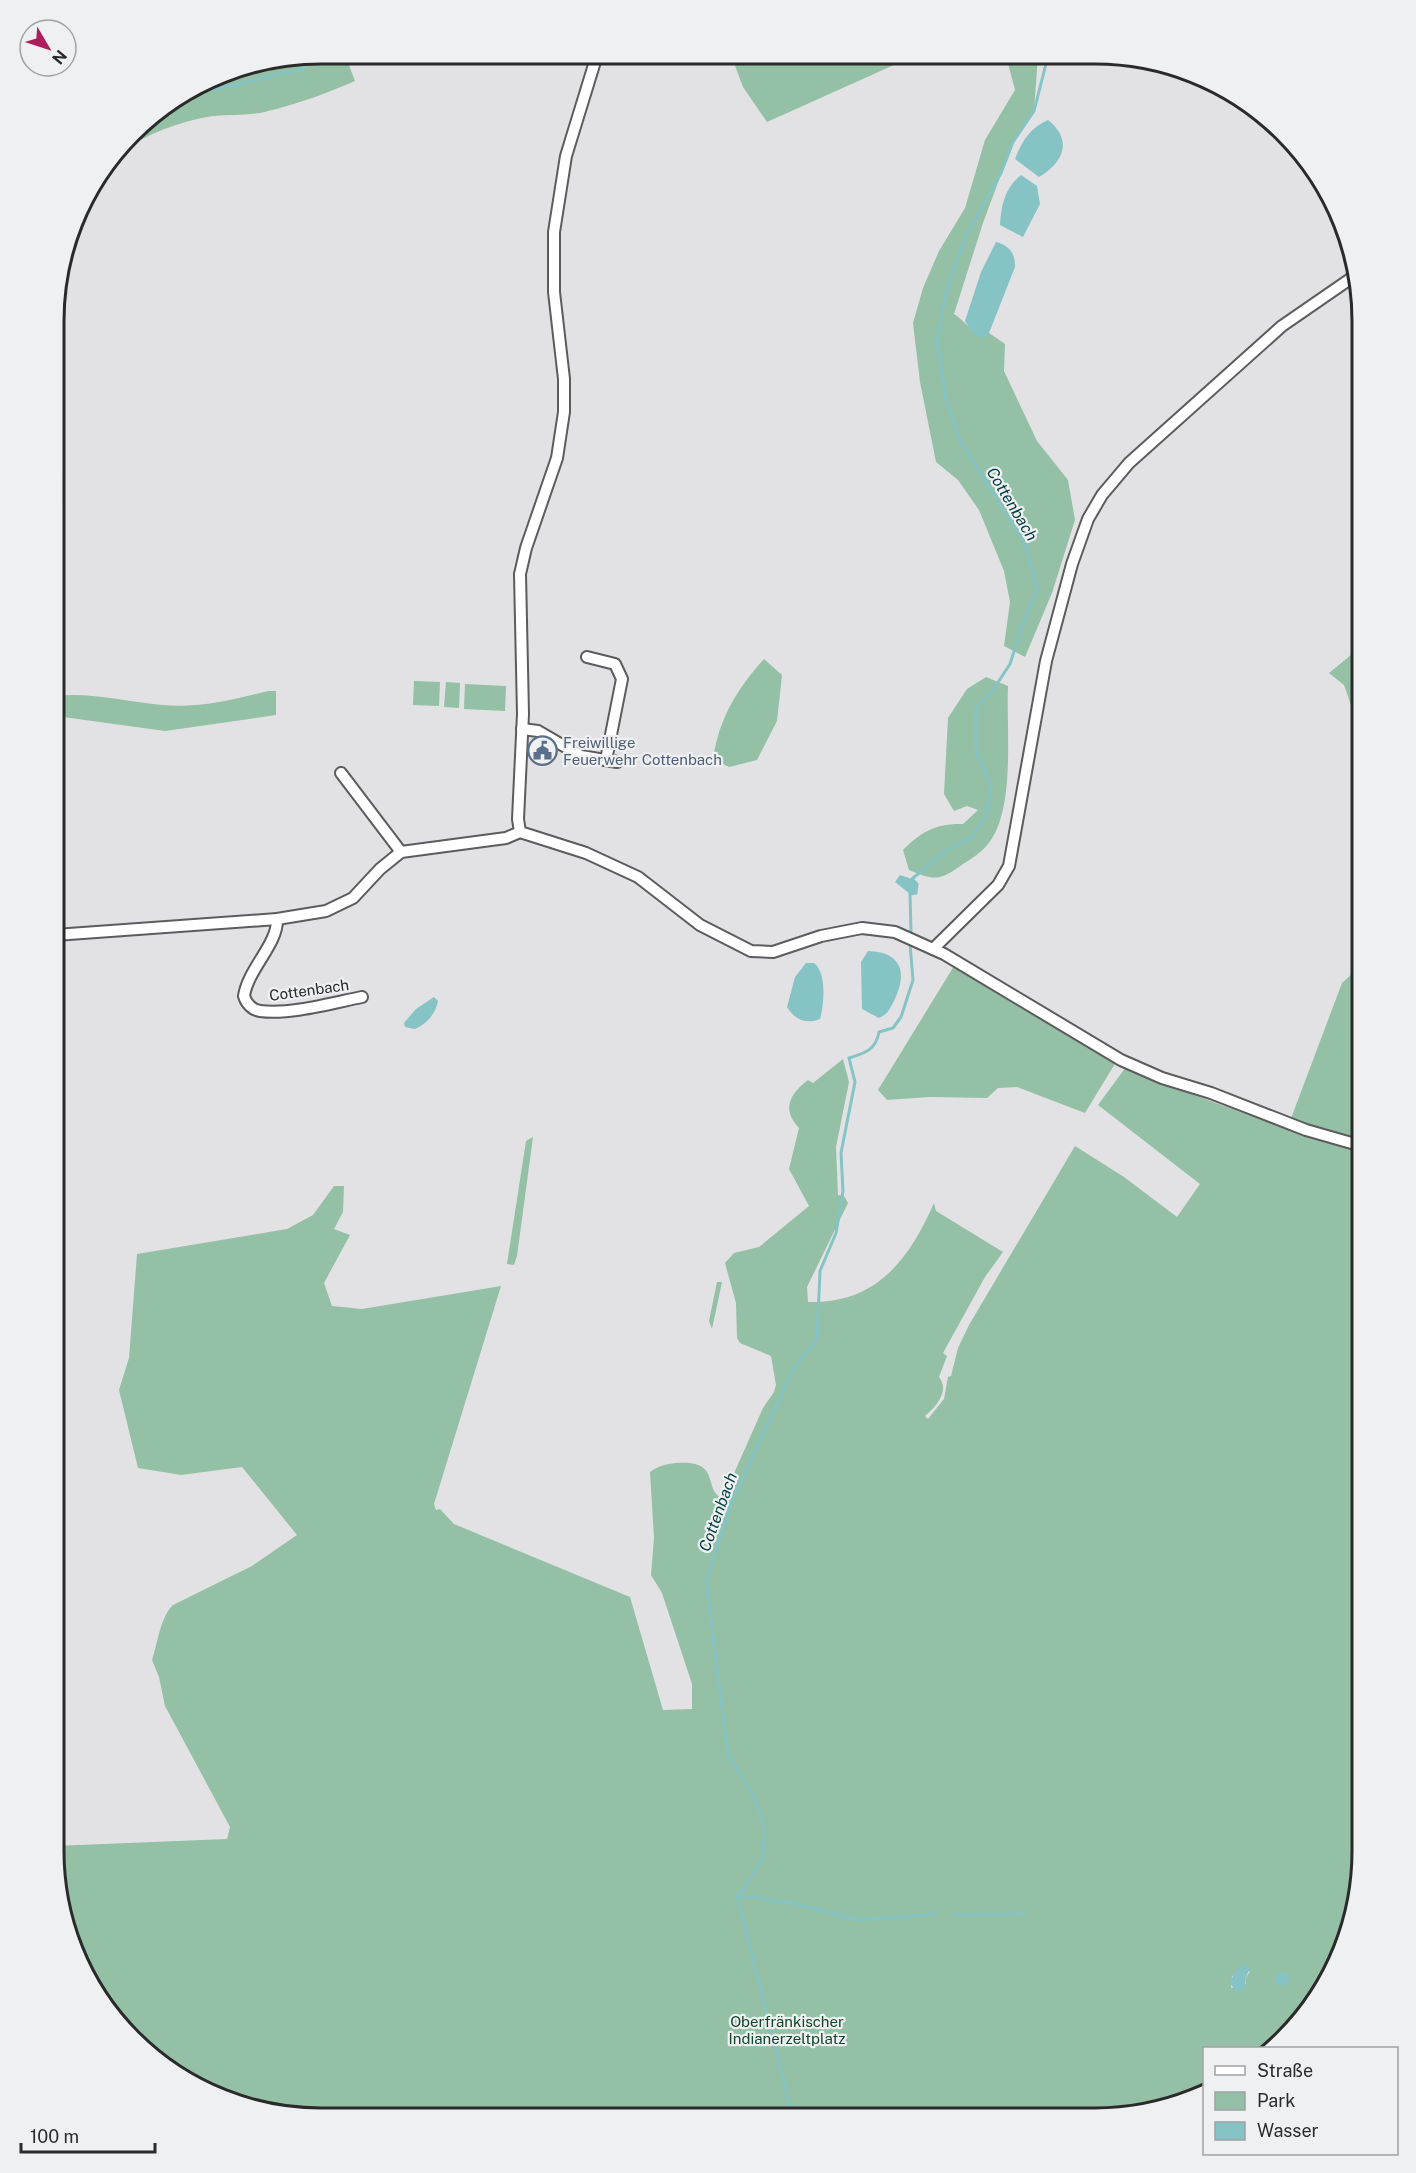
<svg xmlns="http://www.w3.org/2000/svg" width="1416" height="2173" viewBox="0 0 1416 2173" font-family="'Public Sans',sans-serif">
  <rect width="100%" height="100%" fill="#e2e2e5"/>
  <!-- green -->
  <g fill="#94c0a5" fill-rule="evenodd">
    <path d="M322,54H349L347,60L355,81C327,93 298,104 268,111C251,116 231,114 213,116C180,121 146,134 120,153L145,121L220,74Z"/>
    <polygon points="731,55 914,56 767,122 743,87"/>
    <path d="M1006,56H1038L1034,111L1013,142L983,223L954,314C965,321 971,331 981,338L989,333L1005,344L1004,371L1037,441L1068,480L1075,520L1052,593L1025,657L1004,646L1010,602L1004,571L979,510L958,480L936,462L920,382L913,323L923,288L939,251L965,208L985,140L1015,90Z"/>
    <polygon points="1362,646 1362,737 1344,685 1329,673"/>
    <path d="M764,659L782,675L777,721L757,760L729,767L713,759C719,718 737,689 764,659Z"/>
    <path d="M986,677L1008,686C1006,729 1016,810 988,844C982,852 971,859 963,864C940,881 935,881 909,870L903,850C921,832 936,823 963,824L978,810L967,806L954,811L944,794L948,718L967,689Z"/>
    <polygon points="414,681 440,682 439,706 413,705"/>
    <polygon points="446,682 460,683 459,708 444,707"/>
    <polygon points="465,684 506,686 505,711 464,709"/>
    <path d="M268,691H276V715L165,731L56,716V696C91,692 127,702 162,705C201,708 231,700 268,691Z"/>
    <path d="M1362,965L1361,1869L1348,1938L1307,2014L1272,2048H1204V2094L1197,2098L1094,2119L287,2117L220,2099L159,2064L110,2014L75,1954L54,1846L227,1839L230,1827L165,1706L159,1677L152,1660C158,1642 160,1618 173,1605L252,1566L297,1535L242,1467L181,1475L138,1468L119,1390L129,1358L137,1254L287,1229L313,1215L334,1186H344L343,1212L334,1229L350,1235L324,1283L332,1306L362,1309L501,1286L434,1504L436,1510L440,1509L454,1524L630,1597L663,1710L692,1709V1684L662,1593L651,1575L654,1538L650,1472C658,1466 666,1464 676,1463C723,1459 702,1491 723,1498L763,1408L774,1392L776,1385L771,1356L740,1343L737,1338L736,1303L725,1263L734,1253L759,1247L809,1206L789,1169L799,1128C781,1109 790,1094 808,1080L813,1083L843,1059L849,1082L836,1147L838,1195L844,1196L848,1203L807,1287L808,1302C876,1304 909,1260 934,1203L936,1211L1003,1252L985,1277L943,1353L947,1356L939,1377C950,1391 936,1407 925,1416L928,1419L944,1399L948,1377L951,1376L958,1348L969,1325L1075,1146L1124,1177L1177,1217L1200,1184L1098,1105L1126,1067L1150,1079L1287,1129L1342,983ZM1250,1971L1245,1979L1246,1984L1231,1988L1232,1976Z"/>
    <polygon points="954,966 1116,1062 1085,1113 1017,1087 998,1088 987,1098 929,1097 887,1100 878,1090"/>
    <polygon points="533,1137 517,1256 514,1265 507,1264 526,1141"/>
    <polygon points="717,1282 722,1282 712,1329 709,1321"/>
  </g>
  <!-- water -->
  <g fill="#85c3c4">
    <path d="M1048,120C1073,140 1064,162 1039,177L1015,159C1022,141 1030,128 1048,120Z"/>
    <path d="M1021,175L1037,186L1040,204L1023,237L1000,225C1001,205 1005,188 1021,175Z"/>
    <path d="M996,242C1010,246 1015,253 1015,267L989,333L981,339L971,331L965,321L981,272Z"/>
    <polygon points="900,875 912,879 917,884 916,893 910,894 895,882"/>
    <path d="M868,951C902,952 908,973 894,1001C889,1010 888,1014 879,1018L862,1009L861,962Z"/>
    <path d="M806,963H814C827,973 824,1005 820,1019C806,1025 794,1019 787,1007L795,977Z"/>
    <path d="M434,997L438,1001C436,1013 427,1024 415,1029L405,1027L404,1023L416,1009Z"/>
    <polygon points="1244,1964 1250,1968 1245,1979 1246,1988 1237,1993 1230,1983 1235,1971"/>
    <circle cx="1282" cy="1979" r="7"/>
  </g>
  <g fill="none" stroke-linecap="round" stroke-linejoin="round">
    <!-- stream -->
    <g stroke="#85c3c4" stroke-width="3">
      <polyline points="185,96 303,69 308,57"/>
      <polyline points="911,931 910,894 916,893 917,884 912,879 947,850 971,838 986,816 991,786 976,750 976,707 991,693 1010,664 1022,626 1037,589 1025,544 960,441 946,400 937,340 946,292 965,238 1001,173 1013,142 1034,111 1048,56"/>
      <path d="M737,1895L745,1887L762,1860L765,1829L755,1799L728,1754L706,1581L732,1501L794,1368L817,1339L820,1271L836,1233L843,1191L841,1153L855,1082L849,1058C865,1053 876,1050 879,1032L893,1028L901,1017L913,980L910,944"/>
      <polyline points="737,1895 793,2118"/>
      <polyline points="737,1895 798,1904 857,1920 937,1914"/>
      <polyline points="953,1915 1025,1914"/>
    </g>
    <defs>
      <g id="minor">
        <polyline points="597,55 566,156 554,232 554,292 564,379 564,412 557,458 526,548 520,574 523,714 518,819 520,832 586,853 638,877 700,925 751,951 773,952 821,936 862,928 895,932 944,954 1121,1060 1162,1078 1211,1093 1306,1130 1362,1146"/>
        <polyline points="587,657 615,664 622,679 606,760"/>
        <polyline points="522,729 538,731 581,756 617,762"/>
        <polyline points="341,773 401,852"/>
        <path d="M277,919C278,944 248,969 244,996C246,1003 252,1010 260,1011C290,1015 332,1003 362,997"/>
        <polyline points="55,935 277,919 326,911 353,898 380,869 401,852 506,838 520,832"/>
        <polyline points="933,949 998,885 1009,866 1046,661 1072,564 1088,519 1102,495 1129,463 1282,326 1353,277"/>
      </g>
    </defs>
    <!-- minor casing -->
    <use href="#minor" stroke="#5c5c5e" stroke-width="14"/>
    <!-- minor -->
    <use href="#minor" stroke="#fff" stroke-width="10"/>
  </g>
  <!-- icons -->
  <defs>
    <symbol id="civic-ring" viewBox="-11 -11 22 22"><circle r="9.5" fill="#eff0f2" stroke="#5c6f8a" stroke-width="1.5"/><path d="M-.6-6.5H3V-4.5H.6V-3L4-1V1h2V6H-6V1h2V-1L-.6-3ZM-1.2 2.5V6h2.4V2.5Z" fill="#5c6f8a"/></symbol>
  </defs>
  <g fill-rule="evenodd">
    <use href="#civic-ring" x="526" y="734" width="33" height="33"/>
  </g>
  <g text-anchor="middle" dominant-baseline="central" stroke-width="4.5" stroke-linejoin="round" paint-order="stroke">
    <!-- service labels -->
    <g font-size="15" fill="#4e5e75" stroke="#eff0f2" text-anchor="start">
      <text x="563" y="742">Freiwillige<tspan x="563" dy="17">Feuerwehr Cottenbach</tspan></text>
    </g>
    <!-- street labels -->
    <g font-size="15" fill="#2a2a2b" stroke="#eff0f2">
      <text transform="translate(309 990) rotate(-8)">Cottenbach</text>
    </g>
    <!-- park labels -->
    <g font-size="15" fill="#0f472b" stroke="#eff0f2">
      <text x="787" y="2021">Oberfränkischer<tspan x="787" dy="17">Indianerzeltplatz</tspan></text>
    </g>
    <!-- water labels -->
    <g font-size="16" font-style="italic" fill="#003e3f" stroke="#eff0f2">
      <text transform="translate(1012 504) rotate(59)">Cottenbach</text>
      <text transform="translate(718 1512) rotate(-70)">Cottenbach</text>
    </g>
  </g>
  <!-- crop -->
  <path d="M0 0H1416V2173H0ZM321 64H1095A257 257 0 0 1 1352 321V1851A257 257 0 0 1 1095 2108H321A257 257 0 0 1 64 1851V321A257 257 0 0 1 321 64Z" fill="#eff0f2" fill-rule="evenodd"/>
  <path fill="none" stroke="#2a2a2b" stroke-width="3" d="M321 64H1095A257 257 0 0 1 1352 321V1851A257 257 0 0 1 1095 2108H321A257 257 0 0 1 64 1851V321A257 257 0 0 1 321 64Z"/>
  <!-- legend -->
  <rect x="1203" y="2047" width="195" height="108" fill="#eff0f2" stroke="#a0a1a2" stroke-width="1.5"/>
  <rect x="1215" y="2066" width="30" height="9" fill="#ffffff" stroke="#a0a1a2" stroke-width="1.5"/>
  <text x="1257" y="2077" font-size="18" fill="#2a2a2b">Straße</text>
  <rect x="1215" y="2092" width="30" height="18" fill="#94c0a5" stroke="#a0a1a2" stroke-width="1.5"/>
  <text x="1257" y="2107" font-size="18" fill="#2a2a2b">Park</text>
  <rect x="1215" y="2122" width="30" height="18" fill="#85c3c4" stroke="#a0a1a2" stroke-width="1.5"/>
  <text x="1257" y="2137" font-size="18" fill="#2a2a2b">Wasser</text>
  <!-- north arrow -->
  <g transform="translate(48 48) rotate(129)"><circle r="28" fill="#eff0f2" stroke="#a0a1a2" stroke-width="1.5"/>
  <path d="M0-4.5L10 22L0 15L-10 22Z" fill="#ac1f5c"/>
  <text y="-9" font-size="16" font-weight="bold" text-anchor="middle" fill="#2a2a2b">N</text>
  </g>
  <!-- scale -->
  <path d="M21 2143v9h134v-9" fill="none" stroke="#2a2a2b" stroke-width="3"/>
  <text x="30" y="2143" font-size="18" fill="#2a2a2b" stroke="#eff0f2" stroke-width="4.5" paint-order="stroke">100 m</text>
</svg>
